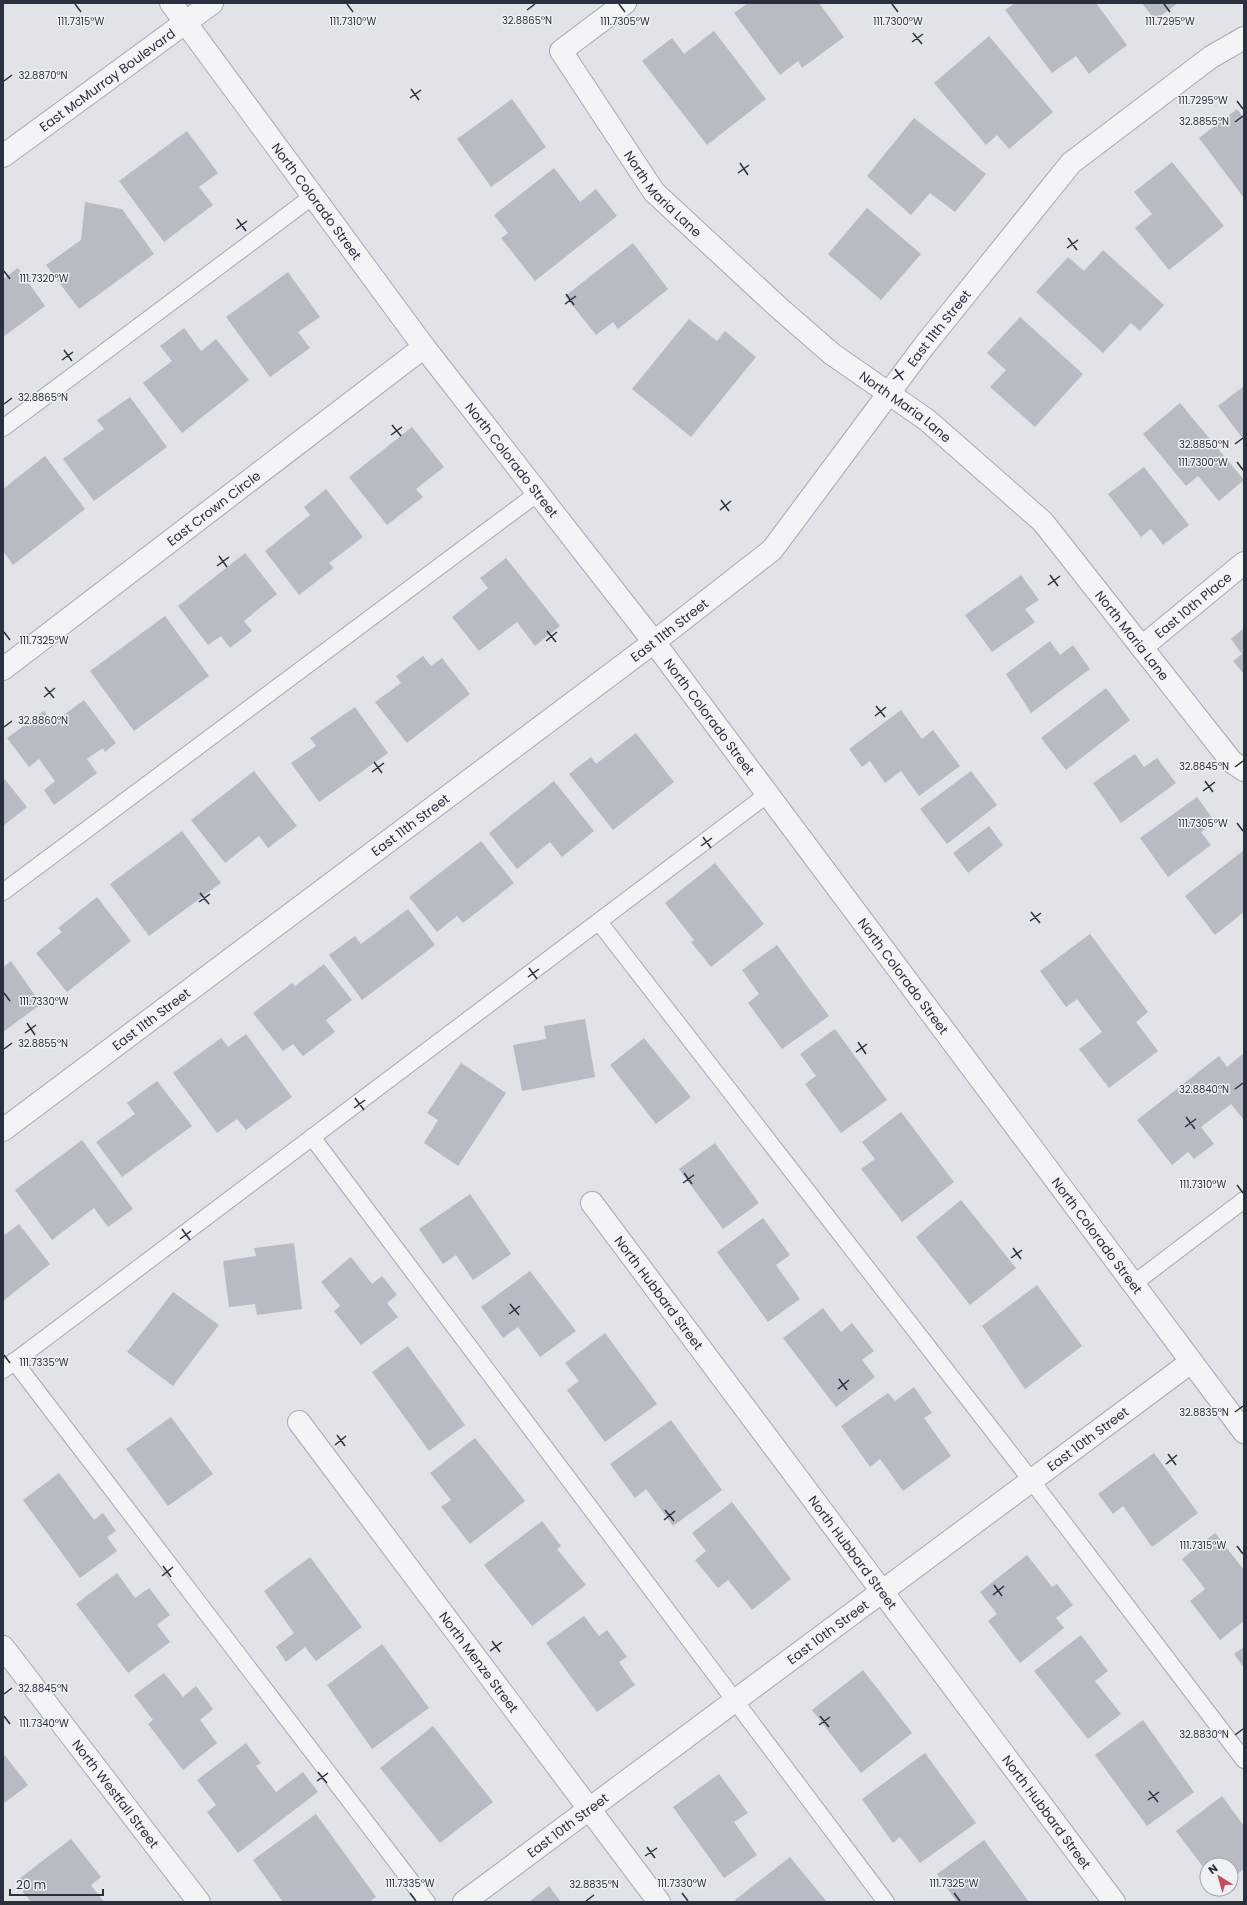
<svg xmlns="http://www.w3.org/2000/svg" width="1247" height="1905" viewBox="0 0 1247 1905" font-family="Poppins,sans-serif">
  <rect width="100%" height="100%" fill="#e0e3e8"/>
  <!-- building -->
  <g fill="#b7bcc4">
    <polygon points="748,3 819,3 844,37 802,68 798,61 780,75 734,13"/>
    <polygon points="1015,3 1096,3 1127,45 1089,74 1076,56 1052,73 1005,10"/>
    <polygon points="1142,3 1178,3 1155,20"/>
    <polygon points="714,31 766,99 707,145 642,61 672,38 684,54"/>
    <polygon points="989,36 1053,112 1009,149 997,135 986,145 934,83"/>
    <polygon points="512,99 546,147 491,187 457,139"/>
    <polygon points="1237,109 1244,118 1244,198 1199,138"/>
    <polygon points="914,118 986,174 955,212 930,193 911,215 867,176"/>
    <polygon points="187,131 218,173 199,187 213,205 164,242 119,181"/>
    <polygon points="1172,162 1224,226 1169,270 1135,228 1152,214 1134,192"/>
    <polygon points="554,168 580,202 596,189 617,216 535,281 501,238 508,233 494,215"/>
    <polygon points="85,202 122,209 154,254 79,309 46,265 81,240"/>
    <polygon points="867,208 921,254 881,300 828,254"/>
    <polygon points="633,243 668,289 618,329 613,322 596,335 565,296"/>
    <polygon points="1103,250 1164,305 1140,331 1131,323 1103,353 1036,292 1068,257 1084,271"/>
    <polygon points="18,268 45,306 3,337 3,279"/>
    <polygon points="288,272 320,317 298,332 310,348 270,377 226,317"/>
    <polygon points="1020,317 1083,374 1035,427 990,387 1006,370 987,353"/>
    <polygon points="689,319 717,341 725,331 756,357 691,437 632,389"/>
    <polygon points="184,328 201,351 216,339 249,380 182,433 143,383 172,361 160,346"/>
    <polygon points="1244,386 1244,440 1218,406"/>
    <polygon points="130,397 167,447 94,501 63,459 104,429 97,420"/>
    <polygon points="1180,403 1244,480 1219,501 1198,476 1186,486 1143,434"/>
    <polygon points="412,427 444,467 416,489 423,497 387,525 349,477"/>
    <polygon points="45,456 85,509 13,565 3,551 3,489"/>
    <polygon points="1144,467 1189,525 1163,545 1151,529 1141,537 1108,494"/>
    <polygon points="326,489 363,537 329,563 334,568 299,595 265,551 310,515 304,507"/>
    <polygon points="245,553 277,594 244,621 252,631 230,648 221,636 208,645 178,606"/>
    <polygon points="506,558 560,626 535,646 517,622 479,651 452,617 488,588 480,578"/>
    <polygon points="1021,575 1039,600 1025,609 1035,622 992,652 965,615"/>
    <polygon points="165,616 209,676 134,731 90,671"/>
    <polygon points="1244,628 1244,674 1233,661 1242,654 1231,639"/>
    <polygon points="1050,641 1060,655 1073,645 1090,669 1031,713 1006,674"/>
    <polygon points="423,656 431,666 442,658 470,694 407,743 375,702 401,683 396,676"/>
    <polygon points="1106,688 1130,720 1066,770 1041,738"/>
    <polygon points="84,700 116,743 105,752 103,748 87,759 97,773 54,805 44,790 55,781 39,759 29,767 7,738 44,711 53,723"/>
    <polygon points="355,707 388,753 319,802 291,763 316,746 310,738"/>
    <polygon points="901,710 922,739 933,730 960,766 919,796 901,771 885,783 870,761 862,767 849,749"/>
    <polygon points="636,733 674,782 613,830 569,774 591,757 596,764"/>
    <polygon points="1135,754 1144,767 1157,758 1176,783 1121,823 1093,783"/>
    <polygon points="254,771 297,826 268,848 259,836 225,863 191,820"/>
    <polygon points="971,771 997,805 947,844 920,809"/>
    <polygon points="3,777 27,807 3,826"/>
    <polygon points="554,781 594,831 562,857 550,842 517,869 489,833"/>
    <polygon points="1197,797 1215,822 1201,832 1211,845 1168,877 1140,838"/>
    <polygon points="989,826 1003,845 968,873 953,853"/>
    <polygon points="182,831 221,883 149,936 110,884"/>
    <polygon points="481,841 514,883 463,923 457,916 437,932 409,897"/>
    <polygon points="1244,850 1244,912 1215,935 1185,896"/>
    <polygon points="715,863 764,924 711,967 691,942 694,940 665,903"/>
    <polygon points="97,897 131,941 67,992 36,953 62,932 58,928"/>
    <polygon points="408,909 435,945 362,1000 329,955 355,936 361,944"/>
    <polygon points="1090,934 1148,1012 1136,1022 1158,1051 1109,1088 1079,1049 1102,1032 1077,999 1066,1007 1040,971"/>
    <polygon points="777,945 829,1016 782,1049 748,1003 759,994 742,970"/>
    <polygon points="11,961 41,1004 3,1032 3,967"/>
    <polygon points="324,964 352,1000 326,1020 335,1032 303,1056 293,1044 283,1051 253,1013 292,983 295,986"/>
    <polygon points="585,1019 595,1077 522,1091 513,1045 546,1039 544,1026"/>
    <polygon points="835,1029 887,1100 841,1133 805,1084 816,1076 800,1054"/>
    <polygon points="246,1034 292,1097 246,1130 237,1119 217,1133 173,1073 221,1038 228,1047"/>
    <polygon points="644,1038 691,1097 656,1124 610,1065"/>
    <polygon points="1244,1053 1244,1120 1231,1104 1201,1127 1214,1144 1194,1159 1188,1152 1172,1165 1137,1120 1219,1056 1227,1067"/>
    <polygon points="461,1063 506,1093 458,1166 424,1143 438,1120 427,1113"/>
    <polygon points="157,1081 192,1126 122,1177 96,1142 135,1114 127,1103"/>
    <polygon points="901,1112 954,1182 902,1222 861,1169 875,1159 862,1142"/>
    <polygon points="82,1140 133,1209 108,1227 94,1208 52,1240 15,1190"/>
    <polygon points="715,1143 759,1203 723,1229 679,1169"/>
    <polygon points="470,1194 511,1254 473,1280 456,1255 443,1264 419,1229"/>
    <polygon points="961,1200 1016,1268 970,1305 916,1237"/>
    <polygon points="763,1218 790,1255 776,1265 800,1299 768,1322 717,1252"/>
    <polygon points="19,1224 50,1264 3,1301 3,1236"/>
    <polygon points="294,1243 302,1309 257,1315 255,1304 229,1307 223,1261 256,1256 254,1248"/>
    <polygon points="351,1257 372,1284 382,1276 397,1295 387,1303 398,1317 361,1345 334,1311 340,1306 321,1282"/>
    <polygon points="530,1271 576,1331 540,1357 518,1327 503,1338 481,1307"/>
    <polygon points="1037,1285 1082,1346 1025,1389 982,1326"/>
    <polygon points="173,1292 219,1325 173,1386 127,1352"/>
    <polygon points="823,1308 841,1332 852,1323 874,1351 862,1360 875,1377 836,1407 783,1338"/>
    <polygon points="605,1333 657,1404 605,1442 567,1390 579,1381 565,1363"/>
    <polygon points="408,1346 465,1425 429,1451 372,1372"/>
    <polygon points="914,1387 932,1413 924,1418 951,1456 903,1491 880,1459 870,1467 841,1426 888,1393 895,1401"/>
    <polygon points="171,1417 213,1474 168,1506 126,1449"/>
    <polygon points="671,1420 722,1490 673,1526 646,1489 635,1498 610,1464"/>
    <polygon points="475,1438 525,1501 470,1544 441,1507 451,1500 430,1473"/>
    <polygon points="1154,1453 1198,1513 1152,1547 1123,1506 1113,1514 1098,1494"/>
    <polygon points="59,1473 94,1520 103,1513 116,1531 107,1537 117,1551 80,1578 23,1500"/>
    <polygon points="732,1502 791,1579 752,1610 728,1580 718,1588 695,1560 706,1551 692,1533"/>
    <polygon points="542,1521 561,1546 557,1549 586,1585 532,1626 484,1565"/>
    <polygon points="1215,1533 1244,1570 1244,1621 1220,1640 1190,1601 1205,1589 1182,1559"/>
    <polygon points="1027,1555 1052,1587 1057,1584 1073,1605 1056,1618 1064,1628 1020,1663 988,1621 997,1614 980,1592"/>
    <polygon points="310,1557 362,1627 316,1661 305,1647 286,1662 276,1647 294,1633 264,1591"/>
    <polygon points="117,1573 135,1598 149,1588 170,1615 157,1625 170,1642 128,1673 76,1604"/>
    <polygon points="584,1616 599,1636 607,1630 627,1657 619,1662 635,1685 597,1712 546,1643"/>
    <polygon points="1081,1635 1108,1671 1095,1681 1121,1714 1088,1739 1034,1671"/>
    <polygon points="382,1644 429,1708 372,1749 327,1685"/>
    <polygon points="1244,1647 1244,1668 1234,1654"/>
    <polygon points="863,1670 912,1733 861,1773 812,1710"/>
    <polygon points="164,1673 183,1697 196,1686 213,1709 200,1720 217,1743 183,1770 148,1724 153,1720 134,1695"/>
    <polygon points="1143,1720 1194,1792 1147,1826 1095,1755"/>
    <polygon points="433,1726 493,1802 440,1843 380,1768"/>
    <polygon points="246,1743 261,1763 256,1766 276,1792 303,1772 318,1792 238,1853 207,1812 216,1805 197,1780"/>
    <polygon points="3,1753 28,1785 3,1804"/>
    <polygon points="925,1753 976,1823 920,1863 900,1837 893,1843 862,1799"/>
    <polygon points="719,1774 748,1813 734,1822 757,1855 724,1878 673,1807"/>
    <polygon points="1222,1796 1244,1826 1244,1869 1231,1879 1231,1865 1207,1865 1207,1872 1176,1831"/>
    <polygon points="316,1814 376,1897 369,1902 283,1902 253,1860"/>
    <polygon points="71,1839 101,1877 91,1885 104,1902 31,1902 15,1882"/>
    <polygon points="984,1840 1029,1902 957,1902 937,1874"/>
    <polygon points="790,1857 827,1902 737,1902 735,1900"/>
    <polygon points="549,1886 561,1902 529,1902"/>
  </g>
  <g fill="none" stroke-linecap="round" stroke-linejoin="round">
    <defs>
      <g id="service">
        <polyline points="3,428 313,196"/>
        <polyline points="3,892 538,493"/>
        <polyline points="599,922 1031,1480 1244,1760"/>
        <polyline points="312,1137 886,1902"/>
        <polyline points="1133,1284 1244,1200"/>
        <polyline points="14,1361 427,1902"/>
        <polyline points="3,1370 768,794"/>
      </g>
      <g id="minor">
        <path id="s1" d="M625,3L561,51L654,192L778,307L832,354L927,420L1043,522L1232,762L1244,770"/>
        <path id="s2" d="M1142,647L1244,563"/>
        <path id="s3" d="M3,669L424,347"/>
        <path id="s4" d="M3,1130L654,642L772,550L924,346L1071,163L1211,57L1244,38"/>
        <path id="s5" d="M592,1203L1114,1902"/>
        <path id="s6" d="M299,1422L659,1902"/>
        <path id="s7" d="M3,1647L199,1902"/>
        <path id="s8" d="M464,1902L1191,1362"/>
      </g>
      <g id="tertiary">
        <path id="s9" d="M171,3L424,347L654,642L1244,1432"/>
        <path id="s10" d="M3,156L212,3"/>
      </g>
    </defs>
    <!-- service casing -->
    <use href="#service" stroke="#a5aab2" stroke-width="18"/>
    <!-- minor casing -->
    <use href="#minor" stroke="#a5aab2" stroke-width="24"/>
    <!-- tertiary casing -->
    <use href="#tertiary" stroke="#a5aab2" stroke-width="24"/>
    <!-- service -->
    <use href="#service" stroke="#f2f4f6" stroke-width="16"/>
    <!-- minor -->
    <use href="#minor" stroke="#f2f4f6" stroke-width="22"/>
    <!-- tertiary -->
    <use href="#tertiary" stroke="#f2f4f6" stroke-width="22"/>
  </g>
  <!-- ticks -->
  <path fill="none" stroke="#29313e" stroke-width="1.5" d="M75,4L81,12M347,4L353,12M619,4L625,12M892,4L898,12M1164,4L1170,12M527,10L535,4M913,33L922,44M912,42L923,34M4,81L12,75M411,89L419,100M410,98L421,90M1237,101L1243,109M1235,122L1243,116M740,163L748,175M738,173L749,165M237,219L246,231M236,229L247,221M1068,238L1077,250M1067,248L1078,240M4,271L10,279M566,294L574,305M565,304L576,296M64,350L72,361M62,360L73,352M895,369L903,380M893,379L904,371M4,404L12,398M392,425L401,436M391,435L402,427M1235,444L1243,438M1237,462L1243,470M721,500L729,511M720,510L731,501M219,556L227,567M217,566L229,557M1050,575L1058,586M1048,585L1060,576M547,631L556,642M4,632L10,640M546,641L557,632M45,687L54,698M44,697L55,688M876,706L885,717M875,716L886,707M4,727L12,721M374,762L382,773M1235,767L1243,761M372,772L384,763M1205,781L1213,792M1203,791L1215,782M1237,823L1243,831M703,837L711,848M701,846L712,838M200,893L209,904M199,902L210,894M1031,912L1040,923M1030,921L1041,913M529,968L537,979M528,977L539,969M4,993L10,1001M27,1023L35,1035M25,1033L36,1025M858,1042L866,1054M4,1049L12,1043M856,1052L867,1044M1235,1089L1243,1083M355,1098L364,1110M354,1108L365,1100M1186,1117L1195,1129M1185,1127L1196,1119M684,1173L692,1184M683,1183L694,1175M1237,1185L1243,1193M182,1229L190,1240M180,1239L191,1231M1013,1248L1021,1259M1011,1258L1022,1250M510,1304L519,1315M509,1314L520,1306M4,1355L10,1363M839,1379L847,1390M838,1389L849,1380M1235,1412L1243,1406M337,1435L345,1446M335,1445L346,1436M1168,1454L1176,1465M1166,1464L1177,1455M665,1510L674,1521M664,1520L675,1511M1237,1546L1243,1554M163,1566L171,1577M162,1576L173,1567M994,1585L1002,1596M993,1595L1004,1586M492,1641L500,1652M490,1651L502,1642M4,1694L12,1688M4,1716L10,1724M820,1716L829,1727M819,1725L830,1717M1235,1735L1243,1729M318,1772L327,1783M317,1781L328,1773M1149,1791L1158,1802M1148,1800L1159,1792M647,1847L655,1858M645,1856L657,1848M410,1893L416,1901M682,1893L688,1901M954,1893L960,1901M586,1901L594,1895"/>
  <g text-anchor="middle" dominant-baseline="central" stroke-width="3" stroke-linejoin="round" paint-order="stroke">
    <!-- street labels -->
    <g font-size="13" fill="#29313e" stroke="#eff2f5">
      <text stroke="none"><textPath href="#s10" startOffset="129">East McMurray Boulevard</textPath></text>
      <text stroke="none"><textPath href="#s1" startOffset="256">North Maria Lane</textPath></text>
      <text stroke="none"><textPath href="#s9" startOffset="246">North Colorado Street</textPath></text>
      <text stroke="none"><textPath href="#s4" startOffset="1241">East 11th Street</textPath></text>
      <text stroke="none"><textPath href="#s1" startOffset="580">North Maria Lane</textPath></text>
      <text stroke="none"><textPath href="#s9" startOffset="570">North Colorado Street</textPath></text>
      <text stroke="none"><textPath href="#s3" startOffset="265">East Crown Circle</textPath></text>
      <text stroke="none"><textPath href="#s2" startOffset="66">East 10th Place</textPath></text>
      <text stroke="none"><textPath href="#s4" startOffset="833">East 11th Street</textPath></text>
      <text stroke="none"><textPath href="#s1" startOffset="904">North Maria Lane</textPath></text>
      <text stroke="none"><textPath href="#s9" startOffset="894">North Colorado Street</textPath></text>
      <text stroke="none"><textPath href="#s4" startOffset="509">East 11th Street</textPath></text>
      <text stroke="none"><textPath href="#s9" startOffset="1218">North Colorado Street</textPath></text>
      <text stroke="none"><textPath href="#s4" startOffset="185">East 11th Street</textPath></text>
      <text stroke="none"><textPath href="#s9" startOffset="1542">North Colorado Street</textPath></text>
      <text stroke="none"><textPath href="#s5" startOffset="112">North Hubbard Street</textPath></text>
      <text stroke="none"><textPath href="#s8" startOffset="777">East 10th Street</textPath></text>
      <text stroke="none"><textPath href="#s5" startOffset="436">North Hubbard Street</textPath></text>
      <text stroke="none"><textPath href="#s8" startOffset="453">East 10th Street</textPath></text>
      <text stroke="none"><textPath href="#s6" startOffset="300">North Menze Street</textPath></text>
      <text stroke="none"><textPath href="#s7" startOffset="185">North Westfall Street</textPath></text>
      <text stroke="none"><textPath href="#s5" startOffset="760">North Hubbard Street</textPath></text>
      <text stroke="none"><textPath href="#s8" startOffset="129">East 10th Street</textPath></text>
    </g>
  </g>
  <g font-size="10" text-anchor="middle" fill="#29313e" stroke="#eff2f5" stroke-width="3" stroke-linejoin="round" paint-order="stroke">
    <text x="527" y="24">32.8865°N</text>
    <text x="81" y="25">111.7315°W</text>
    <text x="353" y="25">111.7310°W</text>
    <text x="625" y="25">111.7305°W</text>
    <text x="898" y="25">111.7300°W</text>
    <text x="1170" y="25">111.7295°W</text>
    <text x="43" y="79">32.8870°N</text>
    <text x="1203" y="104">111.7295°W</text>
    <text x="1204" y="125">32.8855°N</text>
    <text x="44" y="282">111.7320°W</text>
    <text x="43" y="401">32.8865°N</text>
    <text x="1204" y="448">32.8850°N</text>
    <text x="1203" y="466">111.7300°W</text>
    <text x="44" y="644">111.7325°W</text>
    <text x="43" y="724">32.8860°N</text>
    <text x="1204" y="770">32.8845°N</text>
    <text x="1203" y="827">111.7305°W</text>
    <text x="44" y="1005">111.7330°W</text>
    <text x="43" y="1047">32.8855°N</text>
    <text x="1204" y="1093">32.8840°N</text>
    <text x="1203" y="1188">111.7310°W</text>
    <text x="44" y="1366">111.7335°W</text>
    <text x="1204" y="1416">32.8835°N</text>
    <text x="1203" y="1549">111.7315°W</text>
    <text x="43" y="1692">32.8845°N</text>
    <text x="44" y="1727">111.7340°W</text>
    <text x="1204" y="1738">32.8830°N</text>
    <text x="410" y="1887">111.7335°W</text>
    <text x="682" y="1887">111.7330°W</text>
    <text x="954" y="1887">111.7325°W</text>
    <text x="594" y="1888">32.8835°N</text>
  </g>
  <!-- border -->
  <rect width="1247" height="1905" fill="none" stroke="#29313e" stroke-width="8"/>
  <!-- north arrow -->
  <g transform="translate(1219 1877) rotate(323)"><circle r="19" fill="#eff2f5" stroke="#a0a5ac"/>
  <path d="M0-3L7 15L0 10L-7 15Z" fill="#c54c5d"/>
  <text y="-6" font-size="11" font-weight="bold" text-anchor="middle" fill="#29313e">N</text>
  </g>
  <!-- scale -->
  <path d="M10 1889v6h93v-6" fill="none" stroke="#29313e" stroke-width="2"/>
  <text x="16" y="1889" font-size="12" fill="#29313e" stroke="#eff2f5" stroke-width="3" paint-order="stroke">20 m</text>
</svg>
